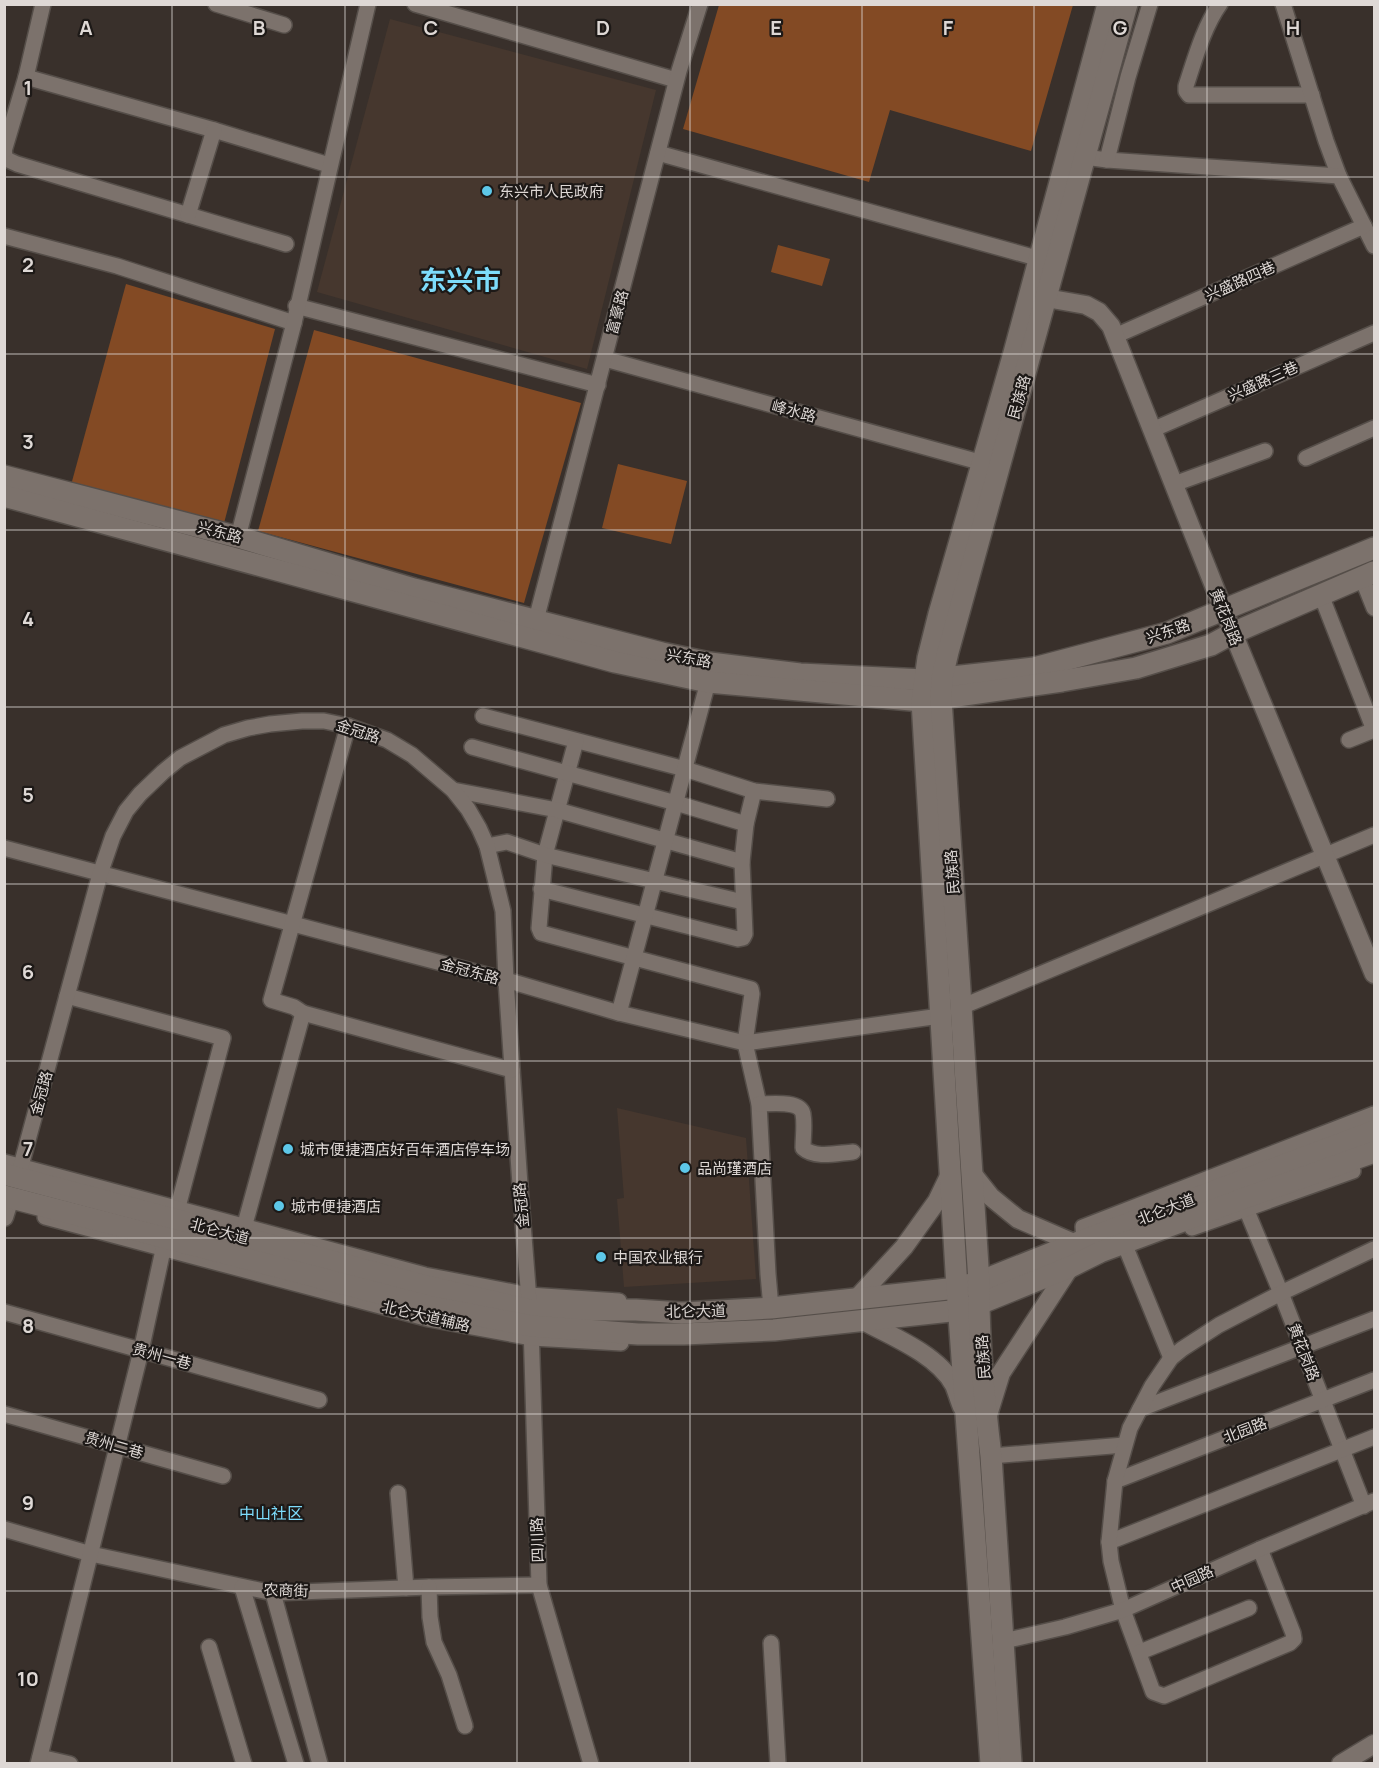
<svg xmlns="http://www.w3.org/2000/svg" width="1379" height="1768" viewBox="0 0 1379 1768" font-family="Manrope,'Noto Sans SC',sans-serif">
  <rect width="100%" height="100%" fill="#39302b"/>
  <!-- built -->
  <g fill="#46372e">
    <polygon points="390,19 656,90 587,369 317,292"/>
    <polygon points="617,1108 746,1138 756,1279 624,1287 617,1199 624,1198"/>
  </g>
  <!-- green -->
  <g fill="#834a24">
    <polygon points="719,5 719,4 1073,5 1031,151 890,110 869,182 683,129"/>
    <polygon points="778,245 830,259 822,286 771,272"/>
    <polygon points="126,284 275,329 223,527 71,485"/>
    <polygon points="314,330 581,403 524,603 258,531"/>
    <polygon points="618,464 687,481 671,544 602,528"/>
  </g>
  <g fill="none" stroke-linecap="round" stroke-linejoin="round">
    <defs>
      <g id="minor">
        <polyline points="216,4 284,25"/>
        <polyline points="415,4 676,80"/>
        <path d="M1220,4C1203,28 1195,59 1186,86V91L1189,95H1312"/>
        <polyline points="1283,4 1326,141 1339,176"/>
        <polyline points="26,77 214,130 329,165"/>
        <polyline points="4,151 6,159 17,164 286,244"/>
        <polyline points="4,151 26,77 43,4"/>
        <polyline points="658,153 1040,259"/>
        <polyline points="1085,157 1107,160 1339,176 1374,246"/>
        <polyline points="1107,160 1128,77 1150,4"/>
        <polyline points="188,215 214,130"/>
        <polyline points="4,236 117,266 294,323"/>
        <polyline points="296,306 598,385"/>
        <polyline points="1115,336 1364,226"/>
        <polyline points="605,359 983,463"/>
        <polyline points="1152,430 1374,333"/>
        <polyline points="1306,458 1374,428"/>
        <polyline points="1174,484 1265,451"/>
        <polyline points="238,537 294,323 368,4"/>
        <polyline points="1362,578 1374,608"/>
        <polyline points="1321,595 1374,730"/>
        <polyline points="536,620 679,71 700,4"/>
        <polyline points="483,716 685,769 754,791 827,799"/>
        <polyline points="1349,740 1374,730"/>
        <polyline points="576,741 545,855 539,928 541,933 751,989 752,994 745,1043 759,1104 768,1274 771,1308"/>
        <polyline points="472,747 676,803 746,824"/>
        <polyline points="453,790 557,810 742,862"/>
        <polyline points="487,846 507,842 545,855 743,902"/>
        <polyline points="4,848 506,980 619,1013 745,1043 940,1016"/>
        <polyline points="541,889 738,939 743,938 745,934 742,862 746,824 754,791"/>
        <polyline points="67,996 223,1038 175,1218"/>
        <polyline points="961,1007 1374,835"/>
        <polyline points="303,1013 294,1007 271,1000 348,726"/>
        <polyline points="619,1013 708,682"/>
        <path d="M759,1104C770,1104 800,1100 803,1114C805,1125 803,1137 803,1148C815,1159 838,1153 853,1152"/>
        <polyline points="4,1162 425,1275 529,1295 619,1301"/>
        <polyline points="18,1177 100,874 113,836 126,811 140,794 163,772 180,758 224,735 248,728 270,724 302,721 324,721 348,726 387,740 412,755 453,790 468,809 479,828 487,846 503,911 506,980 520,1185 531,1326 539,1585 591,1764"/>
        <polyline points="1242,1199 1281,1293 1364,1506"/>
        <polyline points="45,1217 429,1319 532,1338 621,1343"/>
        <polyline points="1192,1228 1353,1171"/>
        <polyline points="242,1235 303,1013 512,1070"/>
        <polyline points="1084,1240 1083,1227 1374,1114"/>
        <polyline points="1124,1243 1171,1358"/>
        <polyline points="4,1312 319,1400"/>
        <polyline points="1140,1409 1374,1319"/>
        <polyline points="4,1414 223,1476"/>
        <polyline points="991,1456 1124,1445"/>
        <polyline points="1115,1481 1374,1380"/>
        <polyline points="398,1493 406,1588"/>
        <polyline points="4,1529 91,1554 273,1593 429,1587 539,1585"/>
        <polyline points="1109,1542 1374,1437"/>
        <polyline points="1260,1549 1293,1633 1294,1639 1290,1643 1164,1696 1153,1692 1123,1610 1111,1561 1109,1542 1115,1481 1130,1428 1152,1386 1171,1358 1182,1349 1219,1325 1281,1293 1374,1249"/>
        <polyline points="242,1587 296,1764"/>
        <polyline points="429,1587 430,1617 434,1642 449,1675 465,1726"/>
        <polyline points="273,1593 320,1764"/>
        <polyline points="1004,1641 1065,1627 1123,1610 1260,1549 1374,1501"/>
        <polyline points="771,1643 778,1764"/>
        <polyline points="209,1647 244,1764"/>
        <polyline points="1140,1652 1249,1608"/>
        <polyline points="40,1757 70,1764"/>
        <polyline points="38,1764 141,1351 165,1241"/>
      </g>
      <g id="tertiary">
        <polyline points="1046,298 1086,305 1099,312 1111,326 1224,611 1374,974"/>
        <polyline points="972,1173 991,1197 1018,1219 1076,1244"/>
        <polyline points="4,1217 10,1198"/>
        <polyline points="857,1298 904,1247 937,1201 951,1172"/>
        <path d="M863,1321C892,1336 938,1355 954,1385C957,1392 959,1400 962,1407"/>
        <polyline points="988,1415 1001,1373 1070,1267"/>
        <polyline points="1341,1764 1374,1744"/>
      </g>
      <g id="secondary">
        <polyline points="4,476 238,537 414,589 662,653 710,663 800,674 924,680 1034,668 1167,633 1374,548"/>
        <polyline points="4,496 615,662 708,682 922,701 1062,681 1136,668 1211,645 1233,633 1374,572"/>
        <polyline points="4,1174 422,1285 530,1310 636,1310 682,1313 771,1308 957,1288 979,1282 1084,1240 1374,1131"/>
        <polyline points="4,1196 428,1306 531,1326 638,1334 684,1334 774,1330 960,1310 979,1304 1070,1267 1100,1252 1242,1199 1374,1152"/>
        <polyline points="991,1764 957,1288 922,701 928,658 939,614 1014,353 1108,4"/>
        <path d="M1011,1764L991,1456C984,1399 978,1340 979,1282L941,699L942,678L948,652L1127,4"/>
      </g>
    </defs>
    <!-- minor casing -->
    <use href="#minor" stroke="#554e49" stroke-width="18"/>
    <!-- tertiary casing -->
    <use href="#tertiary" stroke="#554e49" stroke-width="21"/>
    <!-- secondary casing -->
    <use href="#secondary" stroke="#554e49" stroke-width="24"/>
    <!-- minor -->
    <use href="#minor" stroke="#7c726c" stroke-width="15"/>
    <!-- tertiary -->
    <use href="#tertiary" stroke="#7c726c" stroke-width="18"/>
    <!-- secondary -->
    <use href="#secondary" stroke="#7c726c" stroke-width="21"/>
  </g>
  <!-- grid -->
  <path fill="none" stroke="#ded8d5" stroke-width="1.5" stroke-opacity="0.55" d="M172,4V1764M345,4V1764M517,4V1764M690,4V1764M862,4V1764M1034,4V1764M1207,4V1764M4,177H1374M4,354H1374M4,530H1374M4,707H1374M4,884H1374M4,1061H1374M4,1238H1374M4,1414H1374M4,1591H1374"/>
  <!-- markers -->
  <g fill="#5dc7e8" stroke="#1d1917" stroke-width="2">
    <circle cx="487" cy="191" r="6"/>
    <circle cx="288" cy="1149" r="6"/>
    <circle cx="685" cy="1168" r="6"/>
    <circle cx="279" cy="1206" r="6"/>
    <circle cx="601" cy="1257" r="6"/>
  </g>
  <g text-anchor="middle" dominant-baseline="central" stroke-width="4.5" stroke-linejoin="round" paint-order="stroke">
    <!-- poi labels -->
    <g font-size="15" fill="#ded8d5" stroke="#1d1917" text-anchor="start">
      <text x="499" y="191">东兴市人民政府</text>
      <text x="300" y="1149">城市便捷酒店好百年酒店停车场</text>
      <text x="697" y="1168">品尚瑾酒店</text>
      <text x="291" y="1206">城市便捷酒店</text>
      <text x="613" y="1257">中国农业银行</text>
    </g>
    <!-- street labels -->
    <g font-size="15" fill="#ded8d5" stroke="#1d1917">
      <text transform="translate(1240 281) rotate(-24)">兴盛路四巷</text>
      <text transform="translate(617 312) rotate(-75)">富豪路</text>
      <text transform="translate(1263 381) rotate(-24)">兴盛路三巷</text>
      <text transform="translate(1019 397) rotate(-74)">民族路</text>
      <text transform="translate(794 411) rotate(15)">峰水路</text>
      <text transform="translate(220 532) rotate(15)">兴东路</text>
      <text transform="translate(1226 617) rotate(68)">黄花岗路</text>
      <text transform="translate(1168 631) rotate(-19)">兴东路</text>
      <text transform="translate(689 658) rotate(10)">兴东路</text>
      <text transform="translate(358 731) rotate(18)">金冠路</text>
      <text transform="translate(952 872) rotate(-94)">民族路</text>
      <text transform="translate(470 971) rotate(15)">金冠东路</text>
      <text transform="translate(41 1093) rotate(-75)">金冠路</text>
      <text transform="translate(521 1205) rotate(-95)">金冠路</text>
      <text transform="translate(1166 1209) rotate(-21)">北仑大道</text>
      <text transform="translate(220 1231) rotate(15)">北仑大道</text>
      <text transform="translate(696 1311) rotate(-1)">北仑大道</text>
      <text transform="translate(426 1316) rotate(13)">北仑大道辅路</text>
      <text transform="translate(1304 1352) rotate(69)">黄花岗路</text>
      <text transform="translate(162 1356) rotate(15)">贵州一巷</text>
      <text transform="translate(983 1357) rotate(-94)">民族路</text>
      <text transform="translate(1245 1430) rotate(-21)">北园路</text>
      <text transform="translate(114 1445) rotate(16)">贵州二巷</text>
      <text transform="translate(537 1540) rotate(-92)">四川路</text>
      <text transform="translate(1192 1579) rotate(-24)">中园路</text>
      <text transform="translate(286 1590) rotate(2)">农商街</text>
    </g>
    <!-- neighbourhood labels -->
    <g font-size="16" fill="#7ddcfb" stroke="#1d1917">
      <text x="271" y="1513">中山社区</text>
    </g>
    <!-- town labels -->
    <g font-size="27" font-weight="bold" fill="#7ddcfb" stroke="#1d1917">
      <text x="460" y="279">东兴市</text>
    </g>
  </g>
  <g font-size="20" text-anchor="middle" font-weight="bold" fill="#ded8d5" stroke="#1d1917" stroke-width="4.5" stroke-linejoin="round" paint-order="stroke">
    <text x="86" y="35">A</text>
    <text x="259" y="35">B</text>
    <text x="431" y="35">C</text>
    <text x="603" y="35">D</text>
    <text x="776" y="35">E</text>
    <text x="948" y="35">F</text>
    <text x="1120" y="35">G</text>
    <text x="1293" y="35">H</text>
    <text x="28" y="95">1</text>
    <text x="28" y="272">2</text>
    <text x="28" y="449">3</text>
    <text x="28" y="626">4</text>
    <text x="28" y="802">5</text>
    <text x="28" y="979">6</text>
    <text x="28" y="1156">7</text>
    <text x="28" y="1333">8</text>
    <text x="28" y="1510">9</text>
    <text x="28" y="1686">10</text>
  </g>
  <!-- border -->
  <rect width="1379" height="1768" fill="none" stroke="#ded8d5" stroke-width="12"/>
</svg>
